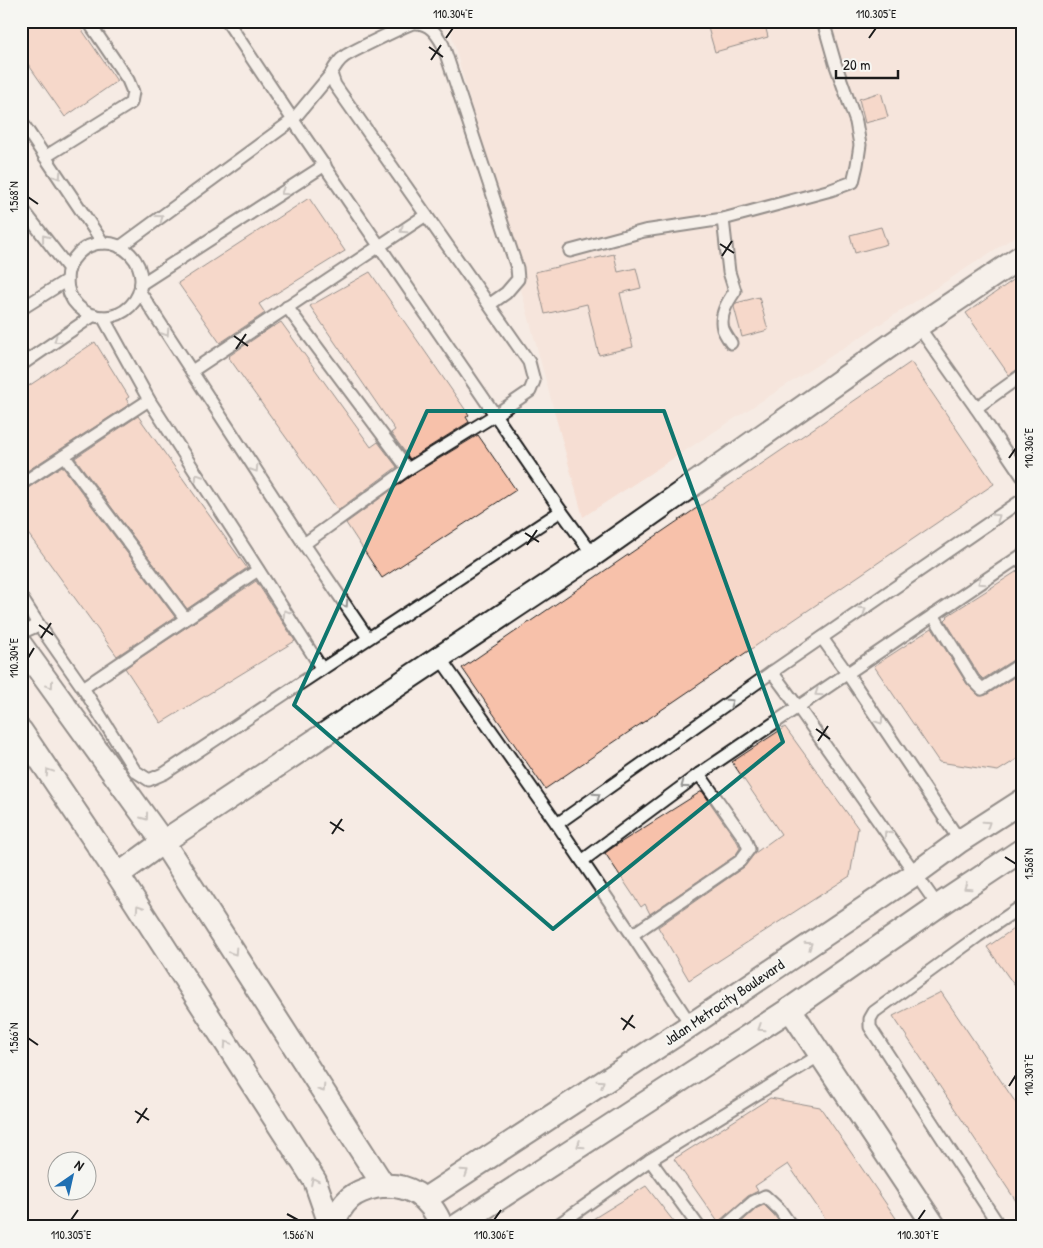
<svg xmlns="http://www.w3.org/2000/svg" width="1043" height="1248" viewBox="0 0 1043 1248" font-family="'Patrick Hand',sans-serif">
  <rect width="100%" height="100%" fill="#f6ebe4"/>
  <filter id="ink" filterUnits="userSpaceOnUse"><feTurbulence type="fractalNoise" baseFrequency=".02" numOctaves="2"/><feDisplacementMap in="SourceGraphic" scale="10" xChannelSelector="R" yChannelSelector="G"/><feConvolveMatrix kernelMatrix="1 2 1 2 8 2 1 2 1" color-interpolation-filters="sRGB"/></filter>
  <g filter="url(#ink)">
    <!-- built -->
    <polygon fill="#f6ded3" points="448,21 1022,21 1022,232 583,517"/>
    <!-- building -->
    <g fill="#f7c1aa" stroke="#1c1c1c">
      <polygon points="21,21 76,21 117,81 65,117 21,54"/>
      <polygon points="706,21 764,21 768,37 715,52"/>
      <polygon points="881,92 888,117 865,123 859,99"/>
      <polygon points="309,198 345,251 259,304 265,313 220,343 178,283"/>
      <polygon points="881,227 887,244 855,253 850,235"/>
      <polygon points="614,254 618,272 636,268 641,288 620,293 633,347 599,355 587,304 545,314 535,272"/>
      <polygon points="370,272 469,415 466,417 469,422 410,459 391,433 395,430 310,306"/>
      <polygon points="1022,274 1022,368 1018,369 1009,375 966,313"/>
      <polygon points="759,297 768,330 742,337 734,307 736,303"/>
      <polygon points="281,322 371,447 378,442 397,467 338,510 229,358 230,357 229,356 273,326 273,327"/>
      <polygon points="95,342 129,397 126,399 130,404 21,475 21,391"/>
      <polygon points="911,362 994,484 545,789 462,668"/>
      <polygon points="138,416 247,568 187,609 75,458"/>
      <polygon points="478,435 516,490 382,578 346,523 412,475"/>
      <polygon points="62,466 175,617 117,656 21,524 21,491 25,490"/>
      <polygon points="1022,568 1022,656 1018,657 983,679 979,675 945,620 948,617 947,616"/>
      <polygon points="256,581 295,641 161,723 125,668"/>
      <polygon points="932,628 967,684 979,696 986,695 1022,672 1022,756 998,771 939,762 874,666"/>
      <polygon points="785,727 858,828 850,876 689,980 658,927 744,867 755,853 781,834 732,762"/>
      <polygon points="702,791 738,843 740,848 735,856 650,914 645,904 641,907 605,853 615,846"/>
      <polygon points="1022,923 1022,996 987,947"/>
      <polygon points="941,992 1022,1112 1022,1210 893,1016"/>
      <polygon points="770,1098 820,1107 902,1227 831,1227 788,1164 755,1186 758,1191 748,1196 718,1222 674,1159"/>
      <polygon points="646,1186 678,1227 580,1227"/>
      <polygon points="764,1205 774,1215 783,1227 736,1227 757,1208"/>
    </g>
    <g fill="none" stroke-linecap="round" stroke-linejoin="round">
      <defs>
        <g id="lane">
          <polyline points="227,21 293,120 561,511 593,555"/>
          <polyline points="21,121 103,243"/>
          <polyline points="45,157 131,103 133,92 128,80 88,21"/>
          <polyline points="21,207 69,269"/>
          <path d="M723,219L729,272L735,291C728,301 719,315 723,329C725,334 728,338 731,343"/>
          <circle cx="104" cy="280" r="37"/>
          <polyline points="120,247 293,120 331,74"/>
          <polyline points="570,251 644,231 723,219 831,190 853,182 857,165 860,145 856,122 835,63 823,21"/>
          <polyline points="141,284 325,165"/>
          <polyline points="140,292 304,544 368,638"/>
          <polyline points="287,307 408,469"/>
          <polyline points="21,309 67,280"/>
          <polyline points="103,317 149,400 322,669"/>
          <polyline points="918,326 976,408 1022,476"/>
          <polyline points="21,365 94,315"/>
          <polyline points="192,371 426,215"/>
          <polyline points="976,408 1022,375"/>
          <polyline points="64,456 185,618"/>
          <polyline points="21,484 149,400"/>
          <path d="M304,544L408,469L495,415L530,391L534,381L529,362L335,85L331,74C334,68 339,60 345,56C351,52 410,23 414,23C429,22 437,34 443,45L517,268L518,279L506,293L489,305"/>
          <polyline points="21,597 39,625 83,688 135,771 149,780 165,773 561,511"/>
          <polyline points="933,615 973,680 982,689 1022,663"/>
          <polyline points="21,633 39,625"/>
          <polyline points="822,638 847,673 960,841"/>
          <polyline points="440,658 557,824 632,935 691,1025"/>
          <polyline points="772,672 798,707 938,906"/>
          <polyline points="83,688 258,570"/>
          <polyline points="557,824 772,672 1022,500"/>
          <polyline points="582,861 699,774 1022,555"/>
          <polyline points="632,935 740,861 749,849 745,839 699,774"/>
          <polyline points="650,1160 699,1227"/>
          <polyline points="555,1227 650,1160 820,1055"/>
          <polyline points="724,1227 753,1202 765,1196 780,1210 792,1227"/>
          <polyline points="1000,1227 870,1027 870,1019 874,1012 978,936 1022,906"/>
        </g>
        <g id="street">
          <polyline points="21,645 163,842 384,1186"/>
          <polyline points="21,731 118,875 315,1181 331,1227"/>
          <polyline points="118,875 163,842 593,555 918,326 1022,256"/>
          <polyline points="790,1009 935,1227"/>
          <polyline points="425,1199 691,1025 915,874 960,841 1022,801"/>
          <path d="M331,1227C336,1216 341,1206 350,1198C357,1192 366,1189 375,1187C407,1181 431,1197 442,1227"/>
          <polyline points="455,1227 790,1009 938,906 1022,850"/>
        </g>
      </defs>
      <!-- lane casing -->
      <use href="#lane" stroke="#1c1c1c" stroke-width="15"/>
      <!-- street casing -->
      <use href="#street" stroke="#1c1c1c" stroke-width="26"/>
      <!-- lane -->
      <use href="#lane" stroke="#f6f6f2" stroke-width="11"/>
      <!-- street -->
      <use href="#street" stroke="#f6f6f2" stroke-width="22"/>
    </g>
    <!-- one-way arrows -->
    <defs><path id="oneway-chevron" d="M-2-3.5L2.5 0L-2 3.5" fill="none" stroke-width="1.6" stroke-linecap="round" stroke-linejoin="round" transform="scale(1.25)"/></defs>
    <g stroke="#949492">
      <use href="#oneway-chevron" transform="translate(58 176) rotate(56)"/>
      <use href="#oneway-chevron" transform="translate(284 192) rotate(147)"/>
      <use href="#oneway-chevron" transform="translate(160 218) rotate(-36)"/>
      <use href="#oneway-chevron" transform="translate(403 230) rotate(147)"/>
      <use href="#oneway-chevron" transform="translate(45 238) rotate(-128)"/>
      <use href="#oneway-chevron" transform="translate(166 333) rotate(57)"/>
      <use href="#oneway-chevron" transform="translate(57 340) rotate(145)"/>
      <use href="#oneway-chevron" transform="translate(255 469) rotate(57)"/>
      <use href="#oneway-chevron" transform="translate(198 477) rotate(-123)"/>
      <use href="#oneway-chevron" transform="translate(997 517) rotate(-35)"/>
      <use href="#oneway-chevron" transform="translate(981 582) rotate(146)"/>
      <use href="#oneway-chevron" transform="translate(345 604) rotate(56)"/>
      <use href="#oneway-chevron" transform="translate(863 610) rotate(-35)"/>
      <use href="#oneway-chevron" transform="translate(286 613) rotate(-123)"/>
      <use href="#oneway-chevron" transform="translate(50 685) rotate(54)"/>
      <use href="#oneway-chevron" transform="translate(818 693) rotate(146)"/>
      <use href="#oneway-chevron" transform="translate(730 702) rotate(-35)"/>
      <use href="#oneway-chevron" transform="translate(880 721) rotate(56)"/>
      <use href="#oneway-chevron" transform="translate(49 772) rotate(-124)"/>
      <use href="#oneway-chevron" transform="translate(684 785) rotate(143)"/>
      <use href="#oneway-chevron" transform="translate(597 796) rotate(-35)"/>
      <use href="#oneway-chevron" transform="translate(145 817) rotate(54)"/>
      <use href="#oneway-chevron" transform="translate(987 824) rotate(-33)"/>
      <use href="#oneway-chevron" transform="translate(887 834) rotate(-125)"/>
      <use href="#oneway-chevron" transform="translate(967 887) rotate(146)"/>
      <use href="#oneway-chevron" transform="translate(139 908) rotate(-123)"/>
      <use href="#oneway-chevron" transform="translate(809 945) rotate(-34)"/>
      <use href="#oneway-chevron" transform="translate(234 952) rotate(57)"/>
      <use href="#oneway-chevron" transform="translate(761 1028) rotate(147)"/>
      <use href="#oneway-chevron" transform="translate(227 1044) rotate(-123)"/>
      <use href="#oneway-chevron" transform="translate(601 1083) rotate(-33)"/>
      <use href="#oneway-chevron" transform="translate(322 1089) rotate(57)"/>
      <use href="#oneway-chevron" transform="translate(580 1145) rotate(147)"/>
      <use href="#oneway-chevron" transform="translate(465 1172) rotate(-33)"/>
      <use href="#oneway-chevron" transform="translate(314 1181) rotate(-116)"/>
    </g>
  </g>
  <!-- marked area -->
  <path d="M0 0H1043V1248H0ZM427,411H664L783,742L553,929L294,705Z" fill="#f6ebe4" fill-opacity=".55" fill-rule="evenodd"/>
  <path fill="none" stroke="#0f766e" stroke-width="4" stroke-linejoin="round" d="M427,411H664L783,742L553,929L294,705Z"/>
  <!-- ticks -->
  <path fill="none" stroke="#1c1c1c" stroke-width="2" d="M446,38L453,28M869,38L876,28M429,47L443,57M431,60L441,45M28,197L38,204M720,244L734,253M722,256L732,241M234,336L248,346M236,349L246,334M1009,458L1016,448M525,533L539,542M527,545L537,530M39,625L53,635M41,638L51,623M28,658L34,648M816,729L830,739M818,741L828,726M330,822L344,831M332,834L342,819M1005,857L1016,864M621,1018L635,1028M623,1030L633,1015M28,1038L38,1045M1009,1086L1016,1075M135,1111L149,1120M137,1123L147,1108M287,1214L298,1220M71,1220L78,1210M494,1220L501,1210M918,1220L925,1210"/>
  <g text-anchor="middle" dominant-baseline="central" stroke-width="4.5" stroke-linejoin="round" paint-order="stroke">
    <!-- street labels -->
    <g font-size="15" fill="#1c1c1c" stroke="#f6f6f2">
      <text transform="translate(724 1002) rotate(-34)">Jalan Metrocity Boulevard</text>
    </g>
  </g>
  <!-- margin -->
  <rect width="1043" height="1248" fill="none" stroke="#f6f6f2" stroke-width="55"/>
  <!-- north arrow -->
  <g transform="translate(72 1176) rotate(34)"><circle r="24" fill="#f6f6f2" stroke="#9f9f9c"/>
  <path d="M0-4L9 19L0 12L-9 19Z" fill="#1f6fb2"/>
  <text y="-8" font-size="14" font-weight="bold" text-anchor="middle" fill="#1c1c1c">N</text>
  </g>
  <!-- scale -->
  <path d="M836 70v8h62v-8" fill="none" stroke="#1c1c1c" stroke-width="2.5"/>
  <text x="843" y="70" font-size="15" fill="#1c1c1c" stroke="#f6f6f2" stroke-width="4" paint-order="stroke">20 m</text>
  <rect x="28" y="28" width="988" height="1192" fill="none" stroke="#1c1c1c" stroke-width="2"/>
  <g font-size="12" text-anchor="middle" fill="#1c1c1c">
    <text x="453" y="18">110.304°E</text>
    <text x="876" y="18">110.305°E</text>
    <text transform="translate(14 197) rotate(-90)" y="4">1.568°N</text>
    <text transform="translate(1029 448) rotate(-90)" y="4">110.306°E</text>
    <text transform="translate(14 658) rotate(-90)" y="4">110.304°E</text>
    <text transform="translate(1029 864) rotate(-90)" y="4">1.568°N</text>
    <text transform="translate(14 1038) rotate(-90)" y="4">1.566°N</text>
    <text transform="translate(1029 1075) rotate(-90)" y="4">110.307°E</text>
    <text x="71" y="1239">110.305°E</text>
    <text x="298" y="1239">1.566°N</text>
    <text x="494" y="1239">110.306°E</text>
    <text x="918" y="1239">110.307°E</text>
  </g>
</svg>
